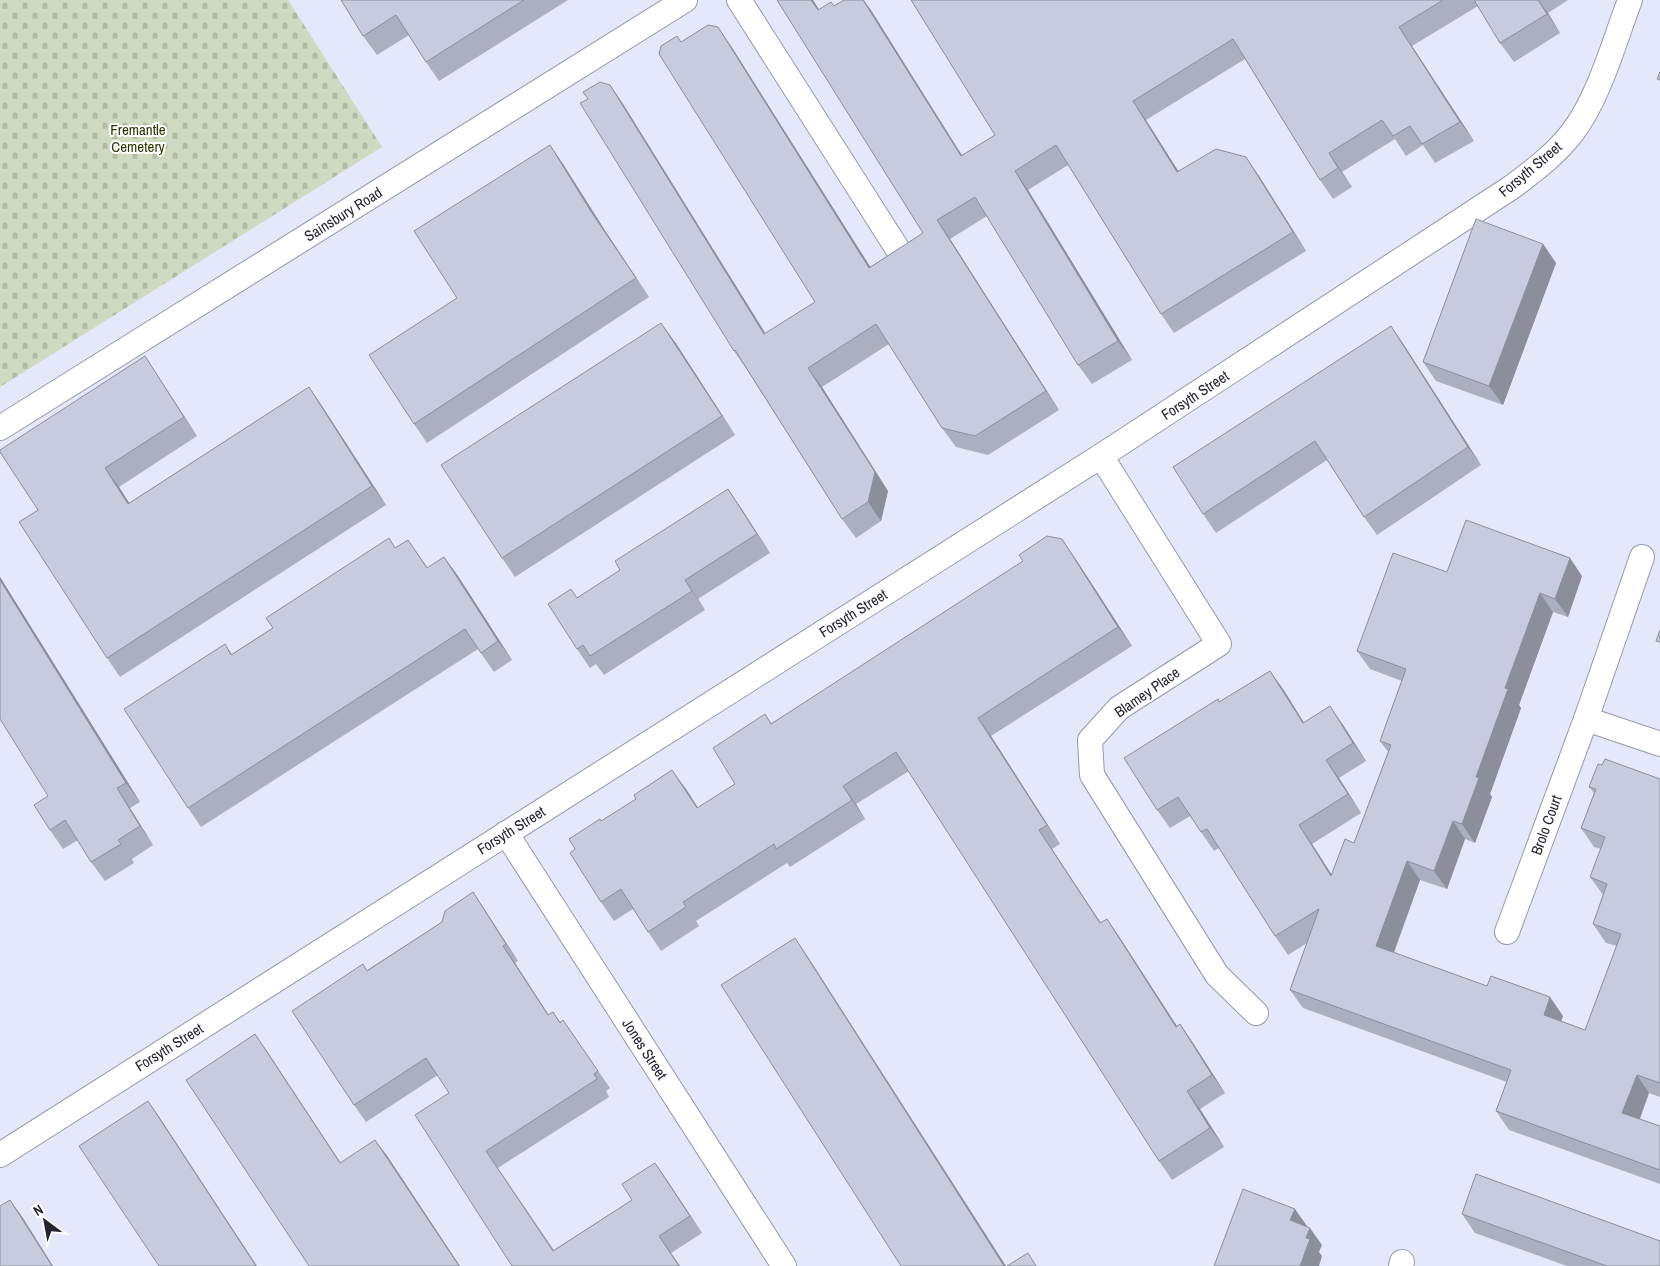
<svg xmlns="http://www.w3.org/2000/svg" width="1660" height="1266" viewBox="0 0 1660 1266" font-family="'Archivo Narrow',sans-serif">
  <defs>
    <pattern id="cemetery-stones" width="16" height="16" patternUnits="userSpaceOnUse" patternTransform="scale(1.25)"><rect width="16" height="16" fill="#cedbc0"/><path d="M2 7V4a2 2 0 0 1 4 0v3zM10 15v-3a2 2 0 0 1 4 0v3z" fill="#b1bca5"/></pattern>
  </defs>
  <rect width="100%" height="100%" fill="#e4e8fa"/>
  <!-- cemetery -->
  <polygon fill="url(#cemetery-stones)" points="0,0 288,0 382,147 0,387"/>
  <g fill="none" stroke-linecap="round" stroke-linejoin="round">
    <defs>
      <g id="minor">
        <polyline points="739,0 902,256"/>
        <polyline points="0,428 685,0"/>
        <polyline points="1101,456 1219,644 1119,708 1090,740 1092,775 1217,975 1256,1013"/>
        <polyline points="1586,719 1660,744"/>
        <polyline points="506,833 784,1266"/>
        <polyline points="1507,932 1586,719 1642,557"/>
        <path d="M0,1155L1101,456L1512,187C1533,171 1555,155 1572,133C1599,98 1614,42 1630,0"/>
        <polyline points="1401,1266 1402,1262"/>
      </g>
    </defs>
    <!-- minor casing -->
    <use href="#minor" stroke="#9699aa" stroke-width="26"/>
    <!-- minor -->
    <use href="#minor" stroke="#fff" stroke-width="24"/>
  </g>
  <!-- wall -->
  <g fill="#acafbf">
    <polygon points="341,0 568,0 439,81 426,62 409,35 377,55 363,36"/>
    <polygon points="777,0 813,0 819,10 834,6 844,0 864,0 962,155 995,135 911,0 1568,0 1548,13 1560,33 1514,62 1500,43 1478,6 1412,46 1474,141 1435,163 1423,145 1406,156 1395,139 1342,172 1352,187 1333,199 1320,180 1245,59 1146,120 1178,172 1259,176 1306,251 1174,333 1161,314 1068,165 1028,190 1132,360 1092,384 1078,365 987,216 950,239 1059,410 988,455 956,447 942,428 889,344 822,387 888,491 881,521 856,538 842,519 747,370 734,351 610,85 623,104 766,334 815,302 681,42 731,46 870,267 923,233"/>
    <polygon points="550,145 563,164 604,229 649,297 427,443 414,424 457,298"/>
    <polygon points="1543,244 1556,263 1503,405 1436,381 1423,362"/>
    <polygon points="1391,326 1404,345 1481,465 1377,535 1364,517 1327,460 1216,533 1203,514"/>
    <polygon points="675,342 735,435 515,577 502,558"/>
    <polygon points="158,376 197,436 119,487 129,503 309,387 322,406 386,505 120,677 107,658 38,510"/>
    <polygon points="741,508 770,553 698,599 705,610 604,675 596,664 590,668 577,649 577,598"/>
    <polygon points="408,540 428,568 444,557 458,576 512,660 494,672 478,649 201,827 188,808 225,644 232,654"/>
    <polygon points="1075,558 1132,646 991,736 1060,844 1052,849 1101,923 1107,919 1120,938 1177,1026 1180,1024 1193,1043 1225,1093 1200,1109 1224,1147 1172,1180 1159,1161 909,771 856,804 865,819 790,867 787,863 696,921 699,926 661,951 633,909 614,921 601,902 575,849 601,821 686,789 698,808 735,784 765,714 771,723"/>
    <polygon points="1447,572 1582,576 1568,617 1553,612 1519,705 1521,708 1490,794 1492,797 1475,843 1465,839 1447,889 1420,880 1394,953 1563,1016 1561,1021 1585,1030 1617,946 1606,943 1593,924 1603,895 1590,877 1601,849 1594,847 1581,828 1594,793 1589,787 1660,779 1660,1097 1649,1093 1640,1119 1660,1126 1660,1184 1509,1130 1496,1111 1507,1082 1303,1008 1290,990 1307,943 1288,955 1275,936 1219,848 1214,851 1190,816 1170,828 1157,810 1220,702 1270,671 1283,689 1304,723 1343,725 1366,761 1339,778 1361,813 1312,844 1332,875 1354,843 1388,752 1380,741 1402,681 1370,669 1357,651"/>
    <polygon points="0,577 140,802 130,808 153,845 132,859 134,863 105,881 91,862 78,840 63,849 50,830 48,796"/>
    <polygon points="473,892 518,961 515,963 549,1015 553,1012 560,1022 563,1020 610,1088 606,1091 609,1097 498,1168 554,1250 632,1200 655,1163 702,1233 671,1253 680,1266 512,1266 449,1093 438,1075 366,1122 354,1105 367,970 442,922"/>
    <polygon points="1462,1214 1660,1266 1567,1266 1475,1233"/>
  </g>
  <!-- shaded-wall -->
  <g fill="#8c8e9b">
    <polygon points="811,0 813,0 831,29 818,10"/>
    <polygon points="863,0 871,10 974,175 961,156"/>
    <polygon points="1538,0 1548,13 1560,33 1547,14"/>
    <polygon points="718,27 731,46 883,287 869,268"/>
    <polygon points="1399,27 1412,46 1474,141 1460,122"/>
    <polygon points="610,85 623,104 778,354 764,334"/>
    <polygon points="1133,101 1146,120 1191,191 1177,172"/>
    <polygon points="550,145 563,164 604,229 649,297 590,210"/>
    <polygon points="1329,153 1342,172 1352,187 1338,168"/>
    <polygon points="1246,157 1259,176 1306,251 1293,232"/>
    <polygon points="1015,171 1028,190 1132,360 1118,341"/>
    <polygon points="937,220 950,239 1059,410 1046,391"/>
    <polygon points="1543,244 1556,263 1503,405 1489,386"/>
    <polygon points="661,323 675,342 735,435 722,416"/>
    <polygon points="1391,326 1404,345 1481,465 1468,447"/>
    <polygon points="145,356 197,436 184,417"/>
    <polygon points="808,368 822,387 888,491 881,521 868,502"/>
    <polygon points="309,387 322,406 386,505 372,486"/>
    <polygon points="105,468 119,487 142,523 128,504"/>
    <polygon points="728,489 741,508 770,553 757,534"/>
    <polygon points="1062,539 1075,558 1132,646 1118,627"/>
    <polygon points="444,557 458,576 512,660 498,641"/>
    <polygon points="1570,558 1582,576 1568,617 1555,599"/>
    <polygon points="0,577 140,802 126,783 0,580"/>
    <polygon points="685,580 698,599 705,610 692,591"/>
    <polygon points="1540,593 1553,612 1519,705 1521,708 1490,794 1492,797 1475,843 1462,824 1476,777 1505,688"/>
    <polygon points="1270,671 1283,689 1316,742 1303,723"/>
    <polygon points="1330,706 1343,725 1366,761 1353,743"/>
    <polygon points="978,718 991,736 1060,844 1047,825"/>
    <polygon points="1326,760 1339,778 1361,813 1348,794"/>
    <polygon points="672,770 686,789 710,827 697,808"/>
    <polygon points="843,786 856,804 865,819 852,800"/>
    <polygon points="117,788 130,808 153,845 140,826"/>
    <polygon points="1453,821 1465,839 1447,889 1434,871"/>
    <polygon points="1299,825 1312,844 1344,894 1331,876"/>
    <polygon points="1039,830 1052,849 1113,942 1100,923"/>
    <polygon points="1407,861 1420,880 1389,965 1376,946"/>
    <polygon points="473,892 485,910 518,961 506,944"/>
    <polygon points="1107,919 1120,938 1189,1045 1176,1027"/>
    <polygon points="795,938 808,957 1006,1266 1004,1266"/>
    <polygon points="503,946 515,963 560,1033 548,1015"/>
    <polygon points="1550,997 1563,1016 1557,1033 1544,1015"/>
    <polygon points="1180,1024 1193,1043 1225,1093 1212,1075"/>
    <polygon points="255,1034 267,1051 352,1180 340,1163"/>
    <polygon points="1637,1075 1649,1093 1635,1131 1622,1113"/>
    <polygon points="1187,1091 1200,1109 1224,1147 1210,1128"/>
    <polygon points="148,1101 160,1118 257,1266 256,1266"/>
    <polygon points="375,1140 388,1157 460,1266 459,1266"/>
    <polygon points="655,1163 667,1180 702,1233 690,1216"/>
    <polygon points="10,1200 23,1218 53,1266 52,1266"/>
    <polygon points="1295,1209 1307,1226 1302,1237 1290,1220"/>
    <polygon points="1310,1228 1322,1245 1319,1252 1322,1256 1319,1266 1300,1266 1306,1238"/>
    <polygon points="659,1236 671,1253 680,1266 679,1266"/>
  </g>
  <!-- building -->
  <g fill="#c8cbde" stroke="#8c8e9b">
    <polygon points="341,0 524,0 426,62 396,15 363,36"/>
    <polygon points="777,0 811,0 818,10 831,2 834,6 844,0 863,0 961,156 995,135 911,0 1443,0 1399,27 1460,122 1422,144 1410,126 1393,136 1382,120 1329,153 1338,168 1320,180 1233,39 1133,101 1177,172 1216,149 1246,157 1293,232 1161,314 1056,145 1015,171 1118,341 1078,365 975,197 937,220 1046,391 975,436 942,428 876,324 808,368 875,472 868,502 842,519 735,350 734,351 580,103 588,99 583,92 600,82 610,85 764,334 815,302 659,54 661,46 677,36 681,42 708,25 718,27 869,268 923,233"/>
    <polygon points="1474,0 1538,0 1547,14 1500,43"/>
    <polygon points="1660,72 1660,80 1657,79"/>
    <polygon points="550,145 590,210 636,278 414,424 369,355 457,298 414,231"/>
    <polygon points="1476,219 1543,244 1489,386 1423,362"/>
    <polygon points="661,323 722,416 502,558 441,465"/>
    <polygon points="1391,326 1468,447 1364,517 1315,441 1203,514 1173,467"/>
    <polygon points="145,356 184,417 105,468 128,504 309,387 372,486 107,658 19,522 38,510 0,452 0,450"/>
    <polygon points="728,489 757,534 685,580 692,591 590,656 583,645 577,649 548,604 571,589 577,598 620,570 615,561"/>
    <polygon points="1466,520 1570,558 1555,599 1540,593 1505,688 1508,689 1476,777 1479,778 1462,824 1453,821 1434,871 1407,861 1376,946 1487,986 1491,976 1550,997 1544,1015 1585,1030 1621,934 1593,924 1607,884 1590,877 1605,837 1581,828 1596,789 1589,787 1598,764 1602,765 1605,759 1660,779 1660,1083 1637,1075 1622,1113 1660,1126 1660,1170 1496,1111 1511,1070 1290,990 1319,909 1275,936 1207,829 1201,832 1178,797 1157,810 1124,758 1218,699 1219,702 1270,671 1303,723 1330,706 1353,743 1326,760 1348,794 1299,825 1331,876 1345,839 1354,843 1391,745 1380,741 1406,669 1357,651 1393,553 1447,572"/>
    <polygon points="1047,536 1062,539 1118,627 978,718 1047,825 1039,830 1100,923 1107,919 1176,1027 1180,1024 1212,1075 1187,1091 1210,1128 1159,1161 896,752 843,786 852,800 776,849 774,844 683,902 686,907 648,932 621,889 601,902 570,853 575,849 569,839 600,819 601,821 636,799 634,795 672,770 697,808 735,784 713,748 765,714 771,724 1023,561 1019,555"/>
    <polygon points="389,538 395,548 408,540 427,568 444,557 498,641 481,653 465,629 188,808 124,709 225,644 231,655 273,628 266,618"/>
    <polygon points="0,580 126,783 117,788 140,826 118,840 121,844 91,862 65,820 50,830 34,805 48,796 0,719"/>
    <polygon points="1660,630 1660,642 1656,641"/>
    <polygon points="473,892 506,944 503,946 548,1015 553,1012 560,1023 563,1020 598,1071 594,1074 597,1079 486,1151 553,1251 632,1200 622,1184 655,1163 690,1216 659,1236 679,1266 512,1266 415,1115 449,1093 426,1058 354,1105 292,1011 363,964 367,971 442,922 445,911"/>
    <polygon points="795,938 1004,1266 901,1266 721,985"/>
    <polygon points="255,1034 340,1163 375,1140 459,1266 309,1266 186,1080"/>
    <polygon points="148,1101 256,1266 159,1266 79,1146"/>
    <polygon points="1476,1174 1660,1241 1660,1266 1607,1266 1462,1214"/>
    <polygon points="1243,1189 1295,1209 1290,1220 1310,1228 1306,1238 1310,1239 1300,1266 1214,1266"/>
    <polygon points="10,1200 52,1266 0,1266 0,1206"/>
    <polygon points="1028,1253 1036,1266 1007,1266"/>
  </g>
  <g text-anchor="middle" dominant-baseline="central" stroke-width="4" stroke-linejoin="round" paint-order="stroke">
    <!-- park labels -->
    <g font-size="15" fill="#253800" stroke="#fff">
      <text x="138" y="129">Fremantle<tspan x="138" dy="17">Cemetery</tspan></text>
    </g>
    <!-- street labels -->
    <g font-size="15" fill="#25262d" stroke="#fff">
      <text transform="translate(1530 169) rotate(-40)">Forsyth Street</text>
      <text transform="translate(343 214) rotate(-32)">Sainsbury Road</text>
      <text transform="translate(1195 395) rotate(-33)">Forsyth Street</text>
      <text transform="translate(853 613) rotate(-32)">Forsyth Street</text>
      <text transform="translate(1147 692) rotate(-35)">Blamey Place</text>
      <text transform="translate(1546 825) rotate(-70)">Brolo Court</text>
      <text transform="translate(511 830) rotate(-32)">Forsyth Street</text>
      <text transform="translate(169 1047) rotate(-32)">Forsyth Street</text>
      <text transform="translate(645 1049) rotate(57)">Jones Street</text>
    </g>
  </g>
  <!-- north arrow -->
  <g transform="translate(45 1221) rotate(328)" stroke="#ffffff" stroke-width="4" paint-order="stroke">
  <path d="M0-4L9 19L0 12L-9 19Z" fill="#25262d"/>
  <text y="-8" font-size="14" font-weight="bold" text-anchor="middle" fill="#25262d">N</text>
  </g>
</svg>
